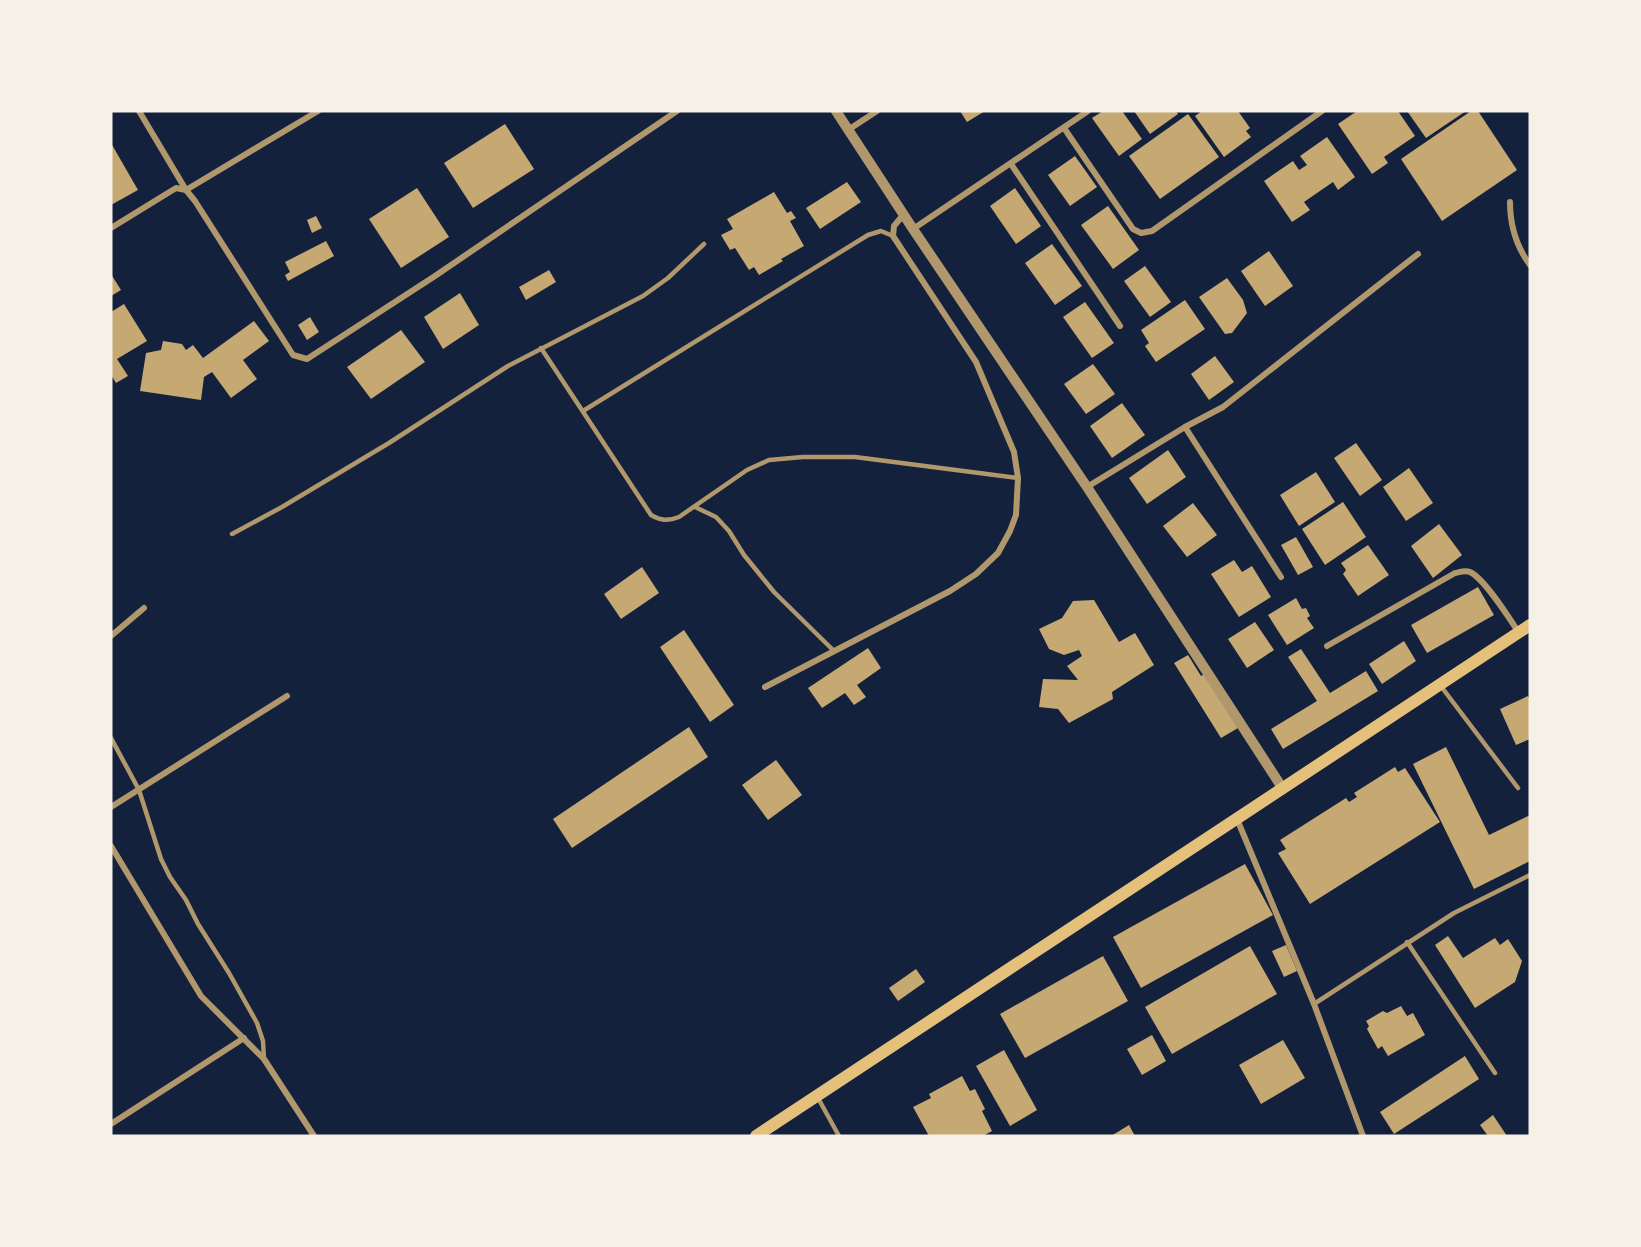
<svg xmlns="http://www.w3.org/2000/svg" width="1641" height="1247" viewBox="0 0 1641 1247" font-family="'Fira Sans Condensed',sans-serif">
  <rect width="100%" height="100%" fill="#14213d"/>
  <!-- building -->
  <g fill="#c6a872">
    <polygon points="960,111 985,111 967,122"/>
    <polygon points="1103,111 1122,111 1142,139 1119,156 1092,118"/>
    <polygon points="1134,111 1176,111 1178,114 1150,134"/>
    <polygon points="1202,111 1238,111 1250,128 1246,131 1251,137 1224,157 1195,116"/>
    <polygon points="1357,111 1398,111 1415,136 1384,157 1388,163 1372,174 1338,124"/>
    <polygon points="1407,111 1466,111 1426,138"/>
    <polygon points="1471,111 1478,111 1517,170 1442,221 1401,159"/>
    <polygon points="1188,114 1219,157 1160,199 1129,156"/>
    <polygon points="505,124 534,169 473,208 444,163"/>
    <polygon points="1327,137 1355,177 1338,190 1333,182 1304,202 1310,210 1292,222 1264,181 1293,161 1299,170 1307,165 1300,156"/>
    <polygon points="111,143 138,190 111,205"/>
    <polygon points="1075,156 1097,187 1070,206 1048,175"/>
    <polygon points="847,182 861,202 820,229 806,208"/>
    <polygon points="417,188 449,237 401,268 369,219"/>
    <polygon points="1015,188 1041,226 1016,244 990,206"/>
    <polygon points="774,192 787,213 791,211 796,218 790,221 804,246 781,259 783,261 759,275 754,267 749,270 735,248 730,250 721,235 733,229 727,219"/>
    <polygon points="1108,206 1139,250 1113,269 1081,225"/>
    <polygon points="316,216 322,228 312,233 307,220"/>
    <polygon points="326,241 334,256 288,281 285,275 290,272 285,262"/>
    <polygon points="1052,244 1082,286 1055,305 1025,263"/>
    <polygon points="1269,251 1293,286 1265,306 1241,271"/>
    <polygon points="1145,266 1171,302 1150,317 1124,281"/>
    <polygon points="549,270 556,282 526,300 519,287"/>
    <polygon points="111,274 121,290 111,296"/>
    <polygon points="1227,278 1243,300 1247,313 1232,333 1225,334 1199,297"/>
    <polygon points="460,293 479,325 443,349 424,317"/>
    <polygon points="1185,300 1205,329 1156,362 1145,346 1149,343 1141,330"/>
    <polygon points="1085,302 1114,343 1092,358 1063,317"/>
    <polygon points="124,304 147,341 117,359 128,376 116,383 111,375 111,312"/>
    <polygon points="310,317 319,332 307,340 298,325"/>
    <polygon points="254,321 269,341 243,360 257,379 231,398 212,372 204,377 201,400 140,391 146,353 161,350 163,341 182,344 186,350 193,345 203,358"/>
    <polygon points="401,330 425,362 371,399 347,367"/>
    <polygon points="1215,356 1234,382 1209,400 1191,374"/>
    <polygon points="1093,364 1115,394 1086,414 1064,384"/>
    <polygon points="1122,403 1145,435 1112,458 1090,426"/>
    <polygon points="1356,443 1382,480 1360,496 1334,458"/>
    <polygon points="1168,450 1186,477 1147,504 1129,478"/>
    <polygon points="1409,468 1433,503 1406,521 1383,487"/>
    <polygon points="1316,472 1335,502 1299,526 1280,495"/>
    <polygon points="1343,502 1366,537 1325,565 1302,529"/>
    <polygon points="1193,503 1217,535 1187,557 1163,526"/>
    <polygon points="1439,524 1462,555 1433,578 1411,546"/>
    <polygon points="1296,537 1313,567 1298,575 1281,545"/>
    <polygon points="1368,545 1389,575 1358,596 1343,574 1346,570 1341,563"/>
    <polygon points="1234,560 1242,572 1252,566 1271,597 1239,617 1211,574"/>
    <polygon points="642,567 659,593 621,619 604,594"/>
    <polygon points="1478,587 1494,615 1427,653 1411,625"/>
    <polygon points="1296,598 1302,609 1306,608 1310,616 1307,618 1314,628 1287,645 1268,615"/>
    <polygon points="1094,600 1119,642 1135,633 1154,665 1112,692 1113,699 1069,723 1058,709 1039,707 1043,679 1078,680 1067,666 1082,656 1079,650 1064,655 1049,649 1039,629 1062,618 1073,601"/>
    <polygon points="1255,622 1274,650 1247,668 1228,639"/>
    <polygon points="684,630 734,705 710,722 660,647"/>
    <polygon points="1404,641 1416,661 1382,684 1369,664"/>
    <polygon points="868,648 881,668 857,685 866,697 854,705 845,693 822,708 808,688"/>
    <polygon points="1301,649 1330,693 1366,671 1378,691 1283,749 1271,729 1317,701 1288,657"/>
    <polygon points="1188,655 1201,676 1204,674 1238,728 1221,738 1174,663"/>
    <polygon points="1528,696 1530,700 1530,739 1516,745 1500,709"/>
    <polygon points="689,727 708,757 572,848 553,819"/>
    <polygon points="1446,747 1489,835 1530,815 1530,861 1474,889 1413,764"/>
    <polygon points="776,760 802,795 768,820 742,785"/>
    <polygon points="1395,767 1398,772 1405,768 1440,822 1310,904 1278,853 1286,849 1280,840 1346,798 1349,802 1357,797 1354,793"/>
    <polygon points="1245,864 1273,915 1141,988 1113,937"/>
    <polygon points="1448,936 1463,958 1495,938 1500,945 1508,939 1522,961 1515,982 1475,1008 1435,945"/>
    <polygon points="1286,945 1297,971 1284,977 1272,951"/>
    <polygon points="1250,946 1277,994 1172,1054 1145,1007"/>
    <polygon points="1103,956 1128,1001 1025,1058 1000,1014"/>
    <polygon points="916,969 925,982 898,1001 889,988"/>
    <polygon points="1401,1006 1407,1016 1413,1013 1425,1035 1388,1056 1382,1046 1378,1049 1367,1029 1369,1026 1366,1021 1383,1011 1387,1013"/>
    <polygon points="1152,1035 1166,1061 1142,1075 1127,1049"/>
    <polygon points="1283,1040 1305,1078 1261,1104 1239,1065"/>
    <polygon points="1004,1050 1037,1110 1010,1126 976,1066"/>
    <polygon points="1465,1056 1479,1079 1394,1134 1380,1112"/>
    <polygon points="962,1076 970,1091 975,1089 985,1109 982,1111 992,1131 983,1136 929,1136 913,1107 931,1098 929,1094"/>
    <polygon points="1493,1115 1507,1136 1488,1136 1480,1125"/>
    <polygon points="1129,1125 1135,1136 1111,1136"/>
  </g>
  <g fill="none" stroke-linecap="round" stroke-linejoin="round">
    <!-- service -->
    <g stroke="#b1986c" stroke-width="4.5">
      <path d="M541,348L651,515C661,521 668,521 679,517L747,470L769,460L803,457H855L1018,478"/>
      <polyline points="583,411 868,235 881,231 893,236"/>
      <polyline points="695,507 716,517 729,531 744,555 774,592 834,651"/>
      <polyline points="232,534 282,507 389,443 508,366 643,296 668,278 704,244"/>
      <polyline points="1440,685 1518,788"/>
      <polyline points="111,738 139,790 161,859 170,877 186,900 198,924 229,973 257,1023 263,1041 264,1059"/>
      <polyline points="1407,942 1495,1073"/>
      <polyline points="1314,1004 1454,913 1530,875"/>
      <polyline points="818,1098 839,1136"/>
    </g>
    <!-- minor -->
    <g stroke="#b1986c" stroke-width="6">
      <polyline points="139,111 186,190 318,111"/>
      <polyline points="1064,128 1133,229 1141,233 1152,231 1322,111"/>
      <polyline points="848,130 877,111"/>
      <polyline points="1011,164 1120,326"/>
      <path d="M1510,202C1510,225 1516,246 1530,265"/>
      <polyline points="111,228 176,188 186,190 195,201 293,355 307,359 435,276 677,111"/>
      <polyline points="913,229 1088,111"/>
      <polyline points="1185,427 1281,577"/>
      <polyline points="1087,487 1185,427 1223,407 1418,254"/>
      <polyline points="111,636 144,608"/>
      <path d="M1327,646L1455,573C1460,572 1465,570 1470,572C1485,579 1509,618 1519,633"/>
      <polyline points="765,687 950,591 976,574 998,553 1010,531 1016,515 1018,478 1014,452 976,362 893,236 894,226 904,214"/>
      <polyline points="111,807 287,696"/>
      <polyline points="1237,819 1314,1004 1363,1136"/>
      <polyline points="111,846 201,996 264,1059 314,1136"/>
      <polyline points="111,1124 244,1038"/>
    </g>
    <!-- tertiary -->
    <polyline stroke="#b1986c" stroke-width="10" points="836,111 913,229 1087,487 1283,789"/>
    <!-- secondary -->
    <polyline stroke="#e5c07b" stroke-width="12" points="756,1136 1530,625"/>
  </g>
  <!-- border -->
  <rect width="1641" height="1247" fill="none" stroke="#f6f1e7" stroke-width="225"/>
</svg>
